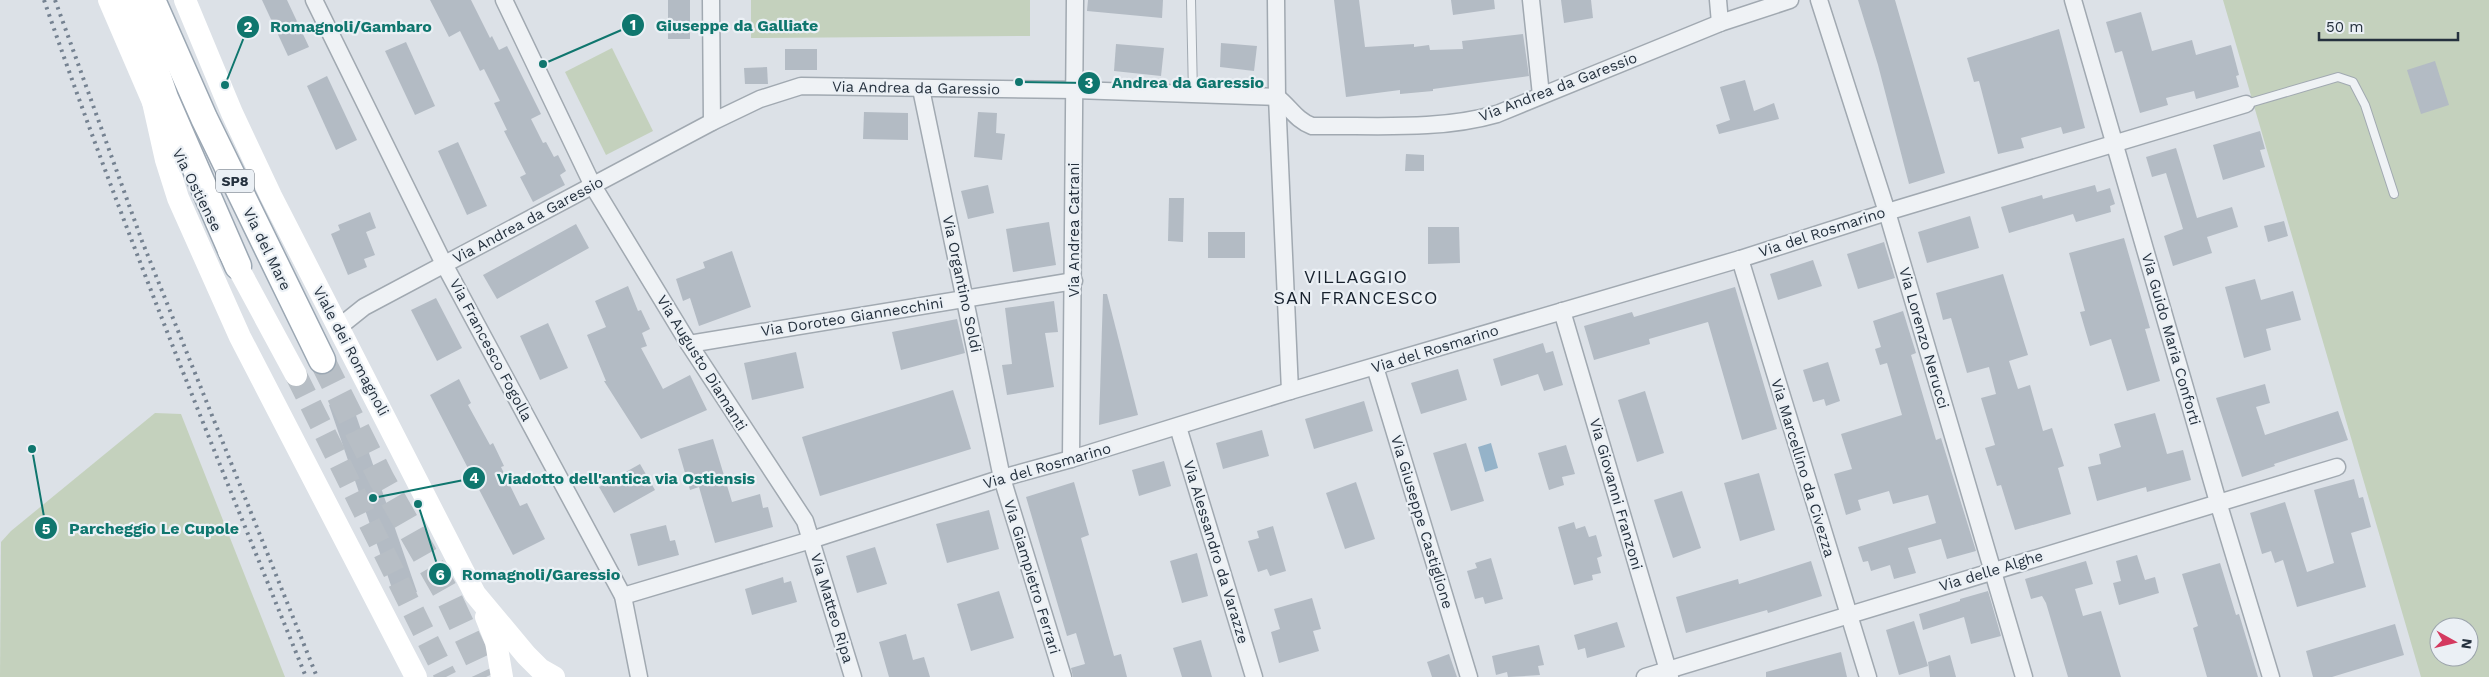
<svg xmlns="http://www.w3.org/2000/svg" width="2489" height="677" viewBox="0 0 2489 677" font-family="'Work Sans',sans-serif">
  <rect width="100%" height="100%" fill="#dce1e7"/>
  <!-- green -->
  <g fill="#c4d1bd" fill-rule="evenodd">
    <polygon points="751,0 1030,0 1030,36 751,38"/>
    <path d="M2223,0H2489V677H2421ZM2439,627H2469V657H2439Z"/>
    <polygon points="612,48 653,131 606,155 565,72"/>
    <polygon points="155,413 181,414 285,677 0,677 1,542 11,531"/>
  </g>
  <!-- water -->
  <polygon fill="#95b3c9" points="1491,443 1498,468 1485,472 1478,447"/>
  <!-- building -->
  <g fill="#b3bbc4">
    <polygon points="262,0 287,0 309,47 288,56"/>
    <polygon points="430,0 471,0 490,38 492,36 499,50 507,46 541,114 531,119 543,143 546,142 554,157 558,155 566,171 560,175 565,185 533,202 520,177 526,174 504,131 507,130 494,103 500,101 484,69 480,71 460,31 449,37"/>
    <rect x="668" y="0" width="22" height="39"/>
    <polygon points="1088,0 1163,0 1162,18 1087,11"/>
    <polygon points="1334,0 1359,0 1365,47 1414,44 1414,47 1429,45 1430,50 1463,49 1462,41 1523,34 1529,76 1433,89 1433,91 1400,94 1400,90 1346,97"/>
    <polygon points="1451,0 1494,0 1495,9 1453,15"/>
    <polygon points="1561,0 1591,0 1593,18 1564,23"/>
    <polygon points="1858,0 1895,0 1945,173 1909,184 1878,65"/>
    <polygon points="2141,12 2152,51 2192,40 2196,55 2231,45 2239,75 2236,76 2239,87 2196,99 2194,91 2166,98 2168,105 2140,113 2122,51 2115,53 2106,22"/>
    <polygon points="2059,29 2085,128 2063,134 2061,127 2021,138 2024,148 1998,154 1979,81 1974,82 1967,58"/>
    <polygon points="406,42 435,106 415,115 385,51"/>
    <polygon points="1221,43 1257,46 1254,71 1220,67"/>
    <polygon points="1116,44 1164,48 1161,76 1114,71"/>
    <rect x="785" y="49" width="32" height="21"/>
    <polygon points="2435,61 2449,105 2421,114 2407,70"/>
    <polygon points="767,67 768,84 745,84 744,68"/>
    <polygon points="327,76 357,140 336,150 307,86"/>
    <polygon points="1745,80 1754,111 1774,103 1779,119 1719,134 1716,125 1730,120 1720,87"/>
    <polygon points="864,112 908,113 908,140 863,139"/>
    <polygon points="978,112 997,113 996,133 1005,134 1002,160 974,157"/>
    <polygon points="2260,131 2265,149 2260,150 2265,167 2223,180 2213,145"/>
    <polygon points="458,142 487,206 467,215 438,151"/>
    <polygon points="2176,148 2197,218 2232,207 2238,227 2207,237 2212,253 2173,266 2164,236 2183,229 2166,173 2152,177 2146,157"/>
    <polygon points="1406,154 1424,155 1424,171 1405,171"/>
    <polygon points="988,185 994,213 968,219 961,191"/>
    <polygon points="2095,185 2097,192 2110,188 2115,204 2110,206 2111,212 2076,222 2073,214 2009,233 2001,207 2042,195 2043,199"/>
    <polygon points="1169,198 1184,198 1183,242 1168,241"/>
    <polygon points="370,212 376,228 366,232 375,255 364,259 367,267 348,275 331,234 340,230 338,225"/>
    <polygon points="1970,216 1979,248 1927,263 1918,232"/>
    <polygon points="2284,221 2288,236 2268,242 2264,226"/>
    <polygon points="1049,222 1056,265 1013,272 1006,229"/>
    <polygon points="576,224 589,248 497,299 483,275"/>
    <polygon points="1428,227 1459,227 1460,263 1428,264"/>
    <rect x="1208" y="232" width="37" height="26"/>
    <polygon points="2124,238 2150,328 2145,329 2160,381 2127,391 2111,339 2090,346 2080,312 2085,311 2069,253"/>
    <polygon points="1884,242 1895,278 1858,289 1847,254"/>
    <polygon points="732,251 751,307 699,326 690,298 683,301 676,279 705,268 703,262"/>
    <polygon points="1813,260 1822,286 1778,300 1770,274"/>
    <polygon points="2003,274 2028,355 2009,361 2018,389 2030,385 2043,431 2052,428 2064,466 2058,468 2071,514 2015,530 2001,485 1997,486 1985,448 1995,445 1981,398 1996,394 1989,367 1967,373 1951,318 1943,320 1936,293"/>
    <polygon points="2255,279 2261,300 2293,291 2301,320 2266,329 2271,350 2244,358 2225,287"/>
    <polygon points="628,286 638,311 641,310 650,329 642,333 647,346 641,348 663,389 690,375 707,410 641,439 604,381 606,381 587,335 606,327 595,301"/>
    <polygon points="1735,287 1777,429 1742,440 1708,322 1649,339 1650,344 1594,360 1584,326 1632,312 1634,317"/>
    <polygon points="1103,294 1107,294 1138,415 1099,425"/>
    <polygon points="436,298 462,348 437,361 411,310"/>
    <polygon points="1054,301 1058,332 1045,333 1054,387 1007,395 1002,365 1012,364 1005,308"/>
    <polygon points="1903,311 1916,353 1911,355 1936,440 1941,438 1976,551 1947,559 1941,539 1908,548 1916,573 1894,579 1890,565 1871,571 1868,561 1863,562 1858,547 1936,523 1928,495 1893,504 1889,491 1858,500 1861,510 1846,515 1834,474 1852,469 1841,434 1902,415 1887,363 1880,365 1875,349 1881,347 1873,321"/>
    <polygon points="957,319 965,353 901,370 892,332"/>
    <polygon points="548,323 568,368 540,380 520,336"/>
    <polygon points="1543,343 1546,353 1553,351 1563,385 1544,391 1538,374 1501,386 1493,359"/>
    <polygon points="796,352 804,388 752,400 744,363"/>
    <polygon points="1828,362 1840,401 1826,406 1824,399 1813,402 1803,370"/>
    <polygon points="1458,369 1467,400 1421,414 1411,383"/>
    <polygon points="459,379 471,403 468,405 490,445 493,443 504,466 501,467 520,506 527,503 545,539 513,555 430,395"/>
    <polygon points="2265,384 2270,403 2256,407 2265,435 2338,411 2348,440 2274,464 2275,466 2242,477 2216,398"/>
    <polygon points="953,390 971,449 820,496 802,437"/>
    <polygon points="1645,391 1664,453 1637,462 1618,400"/>
    <polygon points="350,398 417,592 396,600 329,405"/>
    <polygon points="1364,401 1373,431 1314,449 1305,419"/>
    <polygon points="2155,413 2167,454 2183,450 2191,480 2147,492 2146,487 2097,501 2088,467 2101,464 2099,454 2121,447 2114,424"/>
    <polygon points="1262,430 1269,456 1223,469 1216,443"/>
    <polygon points="713,439 732,502 760,494 763,508 768,507 773,527 715,543 699,487 690,490 678,449"/>
    <polygon points="1466,443 1484,501 1451,511 1433,453"/>
    <polygon points="1566,445 1575,474 1562,477 1564,485 1549,490 1538,453"/>
    <polygon points="1164,461 1171,486 1139,496 1132,470"/>
    <polygon points="640,464 655,490 614,513 599,487"/>
    <polygon points="1759,473 1775,530 1740,541 1724,483"/>
    <polygon points="2354,479 2359,498 2363,497 2371,527 2351,533 2366,587 2297,607 2283,560 2275,563 2271,551 2262,554 2250,513 2285,502 2307,572 2334,563 2314,490"/>
    <polygon points="1074,482 1089,535 1081,538 1114,656 1121,654 1127,677 1073,677 1071,668 1085,664 1076,633 1067,636 1026,497"/>
    <polygon points="1356,482 1375,539 1345,549 1326,493"/>
    <polygon points="1682,491 1701,548 1673,558 1654,500"/>
    <polygon points="989,510 999,549 947,563 936,524"/>
    <polygon points="1574,522 1576,529 1585,526 1589,537 1596,535 1602,556 1597,558 1601,573 1592,575 1593,580 1574,585 1558,527"/>
    <polygon points="666,525 670,541 675,540 679,555 638,566 630,534"/>
    <polygon points="1273,526 1286,571 1270,576 1267,569 1258,572 1248,541 1259,538 1257,531"/>
    <polygon points="875,547 887,584 857,593 846,556"/>
    <polygon points="1197,553 1208,596 1182,603 1170,561"/>
    <polygon points="2137,555 2145,580 2155,577 2159,593 2119,605 2113,583 2121,581 2116,561"/>
    <polygon points="1491,558 1503,599 1485,604 1483,597 1475,599 1467,571 1477,568 1475,563"/>
    <polygon points="1811,561 1822,596 1768,613 1767,610 1686,633 1676,597 1738,579 1739,584"/>
    <polygon points="2086,561 2093,584 2075,589 2083,616 2101,611 2121,677 2068,677 2046,603 2042,596 2031,599 2025,579"/>
    <polygon points="2220,563 2236,615 2239,614 2258,677 2207,677 2193,628 2198,626 2182,574"/>
    <polygon points="783,577 784,583 791,581 797,602 752,615 745,589"/>
    <polygon points="999,591 1014,638 971,651 957,604"/>
    <polygon points="1988,591 2001,636 1971,644 1964,617 1923,630 1919,614 1960,601 1960,599"/>
    <polygon points="1312,598 1321,629 1313,631 1319,651 1279,663 1271,632 1280,629 1274,609"/>
    <polygon points="1914,621 1928,666 1899,675 1886,630"/>
    <polygon points="1617,622 1625,647 1587,658 1585,648 1578,650 1574,635"/>
    <polygon points="2395,624 2404,655 2332,677 2313,677 2306,651"/>
    <polygon points="906,634 913,660 924,657 930,677 889,677 879,642"/>
    <polygon points="1201,640 1212,677 1182,677 1173,648"/>
    <polygon points="1539,645 1544,665 1538,666 1540,675 1508,677 1507,672 1496,675 1492,656"/>
    <polygon points="1841,652 1847,677 1766,677 1766,672"/>
    <polygon points="1449,654 1457,677 1432,677 1427,662"/>
    <polygon points="1950,655 1956,677 1930,677 1928,662"/>
  </g>
  <g fill="none" stroke-linecap="round" stroke-linejoin="round">
    <!-- secondary-tunnel -->
    <polyline stroke="#b7bec5" stroke-width="22" stroke-dasharray="22 11" stroke-linecap="butt" points="296,375 446,677"/>
    <!-- primary-tunnel -->
    <polyline stroke="#b7bec5" stroke-width="26" stroke-dasharray="26 13" stroke-linecap="butt" points="322,360 382,480 447,594 486,677"/>
    <defs>
      <g id="service">
        <polyline points="1191,0 1193,94"/>
        <polyline points="2246,104 2338,77 2353,82 2365,105 2394,194"/>
      </g>
      <g id="minor">
        <polyline points="314,0 444,264 623,596 639,677"/>
        <polyline points="504,0 593,186 689,344 805,521 853,677"/>
        <polyline points="711,0 712,122"/>
        <polyline points="1276,0 1277,97 1290,391"/>
        <polyline points="1531,0 1541,95"/>
        <polyline points="1718,0 1720,23"/>
        <polyline points="1819,0 1887,212 2024,677"/>
        <polyline points="2073,0 2218,502 2271,677"/>
        <polyline points="921,89 1002,478 1063,677"/>
        <polyline points="1740,259 1868,677"/>
        <polyline points="1562,311 1670,677"/>
        <path d="M339,327L364,307L712,122L760,99L801,86L1075,90L1277,97C1290,107 1296,120 1312,126C1373,125 1438,131 1497,114L1720,23L1790,0"/>
        <polyline points="689,344 1074,281"/>
        <polyline points="1375,367 1469,677"/>
        <polyline points="1178,427 1254,677"/>
        <polyline points="1071,459 1075,0"/>
        <polyline points="623,596 811,540 1002,478 1071,459 1290,391 1740,259 1887,212 2246,104"/>
        <polyline points="1645,677 2337,467"/>
      </g>
      <g id="primary">
        <polyline points="132,0 165,98 238,266"/>
        <polyline points="152,0 204,118 322,360"/>
      </g>
    </defs>
    <!-- service casing -->
    <use href="#service" stroke="#a1a9b1" stroke-width="10"/>
    <!-- minor casing -->
    <use href="#minor" stroke="#a1a9b1" stroke-width="19"/>
    <!-- primary casing -->
    <use href="#primary" stroke="#9ba7b3" stroke-width="29"/>
    <!-- service -->
    <use href="#service" stroke="#eff2f5" stroke-width="8"/>
    <!-- minor -->
    <use href="#minor" stroke="#eff2f5" stroke-width="16"/>
    <!-- secondary -->
    <g stroke="#fff" stroke-width="22">
      <polyline points="109,0 159,116"/>
      <polyline points="185,0 232,113 271,196 475,594 526,655 540,669 554,677"/>
      <polyline points="153,102 166,160 178,198 240,337 416,677"/>
      <polyline points="229,251 296,375"/>
      <polyline points="486,617 496,642 502,677"/>
    </g>
    <!-- primary -->
    <use href="#primary" stroke="#fff" stroke-width="26"/>
    <!-- rail -->
    <g stroke="#758291" stroke-width="4" stroke-dasharray="2.5 5" stroke-linecap="butt">
      <path d="M44,0C123,229 215,453 306,677"/>
      <polyline points="55,0 142,241 317,677"/>
    </g>
  </g>
  <g text-anchor="middle" dominant-baseline="central" stroke-width="4.5" stroke-linejoin="round" paint-order="stroke">
    <!-- shield labels -->
    <rect fill="#ebf0f5" stroke="#606a75" stroke-width="1" x="216" y="169.5" width="38" height="23" rx="4"/>
    <g font-size="14" font-weight="bold" fill="#25313e">
      <text x="235" y="181">SP8</text>
    </g>
    <!-- street labels -->
    <g font-size="15" fill="#25313e" stroke="#ebf0f5">
      <text transform="translate(1558 87) rotate(-21)">Via Andrea da Garessio</text>
      <text transform="translate(916 88) rotate(1)">Via Andrea da Garessio</text>
      <text transform="translate(197 190) rotate(63)">Via Ostiense</text>
      <text transform="translate(528 220) rotate(-28)">Via Andrea da Garessio</text>
      <text transform="translate(1074 230) rotate(-90)">Via Andrea Catrani</text>
      <text transform="translate(1822 232) rotate(-18)">Via del Rosmarino</text>
      <text transform="translate(267 249) rotate(64)">Via del Mare</text>
      <text transform="translate(962 284) rotate(78)">Via Organtino Soldi</text>
      <text transform="translate(852 317) rotate(-9)">Via Doroteo Giannecchini</text>
      <text transform="translate(1924 338) rotate(74)">Via Lorenzo Nerucci</text>
      <text transform="translate(2171 339) rotate(74)">Via Guido Maria Conforti</text>
      <text transform="translate(1435 349) rotate(-17)">Via del Rosmarino</text>
      <text transform="translate(491 350) rotate(62)">Via Francesco Fogolla</text>
      <text transform="translate(351 351) rotate(62)">Viale dei Romagnoli</text>
      <text transform="translate(702 363) rotate(58)">Via Augusto Diamanti</text>
      <text transform="translate(1047 466) rotate(-16)">Via del Rosmarino</text>
      <text transform="translate(1803 468) rotate(73)">Via Marcellino da Civezza</text>
      <text transform="translate(1616 494) rotate(74)">Via Giovanni Franzoni</text>
      <text transform="translate(1422 522) rotate(73)">Via Giuseppe Castiglione</text>
      <text transform="translate(1216 552) rotate(73)">Via Alessandro da Varazze</text>
      <text transform="translate(1991 571) rotate(-17)">Via delle Alghe</text>
      <text transform="translate(1032 577) rotate(73)">Via Giampietro Ferrari</text>
      <text transform="translate(832 608) rotate(73)">Via Matteo Ripa</text>
    </g>
    <!-- quarter labels -->
    <g font-size="18" letter-spacing="1" fill="#18222e" stroke="#ebf0f5">
      <text x="1356" y="276">VILLAGGIO<tspan x="1356" dy="21">SAN FRANCESCO</tspan></text>
    </g>
  </g>
  <!-- callouts -->
  <path fill="none" stroke="#0f766e" stroke-width="2" d="M543 64L633 25M225 85L248 27M1019 82L1089 83M373 498L474 478M32 449L46 528M418 504L440 574"/>
  <g fill="#0f766e" stroke="#ebf0f5" stroke-width="2">
    <circle cx="543" cy="64" r="5"/>
    <circle cx="225" cy="85" r="5"/>
    <circle cx="1019" cy="82" r="5"/>
    <circle cx="373" cy="498" r="5"/>
    <circle cx="32" cy="449" r="5"/>
    <circle cx="418" cy="504" r="5"/>
    <circle cx="633" cy="25" r="12"/>
    <circle cx="248" cy="27" r="12"/>
    <circle cx="1089" cy="83" r="12"/>
    <circle cx="474" cy="478" r="12"/>
    <circle cx="46" cy="528" r="12"/>
    <circle cx="440" cy="574" r="12"/>
  </g>
  <g font-size="15" text-anchor="middle" font-weight="bold" fill="#fff">
    <text x="633" y="30">1</text>
    <text x="248" y="32">2</text>
    <text x="1089" y="88">3</text>
    <text x="474" y="483">4</text>
    <text x="46" y="534">5</text>
    <text x="440" y="580">6</text>
  </g>
  <g font-size="16" text-anchor="middle" font-weight="bold" fill="#0f766e" stroke="#ebf0f5" stroke-width="4.5" stroke-linejoin="round" paint-order="stroke">
    <text x="737" y="31">Giuseppe da Galliate</text>
    <text x="351" y="32">Romagnoli/Gambaro</text>
    <text x="1188" y="88">Andrea da Garessio</text>
    <text x="626" y="484">Viadotto dell'antica via Ostiensis</text>
    <text x="154" y="534">Parcheggio Le Cupole</text>
    <text x="541" y="580">Romagnoli/Garessio</text>
  </g>
  <!-- north arrow -->
  <g transform="translate(2454 642) rotate(98)"><circle r="24" fill="#ebf0f5" stroke="#9ca4ac"/>
  <path d="M0-4L9 19L0 12L-9 19Z" fill="#d4395f"/>
  <text y="-8" font-size="14" font-weight="bold" text-anchor="middle" fill="#25313e">N</text>
  </g>
  <!-- scale -->
  <path d="M2319 32v8h139v-8" fill="none" stroke="#25313e" stroke-width="2.5"/>
  <text x="2326" y="32" font-size="15" fill="#25313e" stroke="#ebf0f5" stroke-width="4" paint-order="stroke">50 m</text>
</svg>
